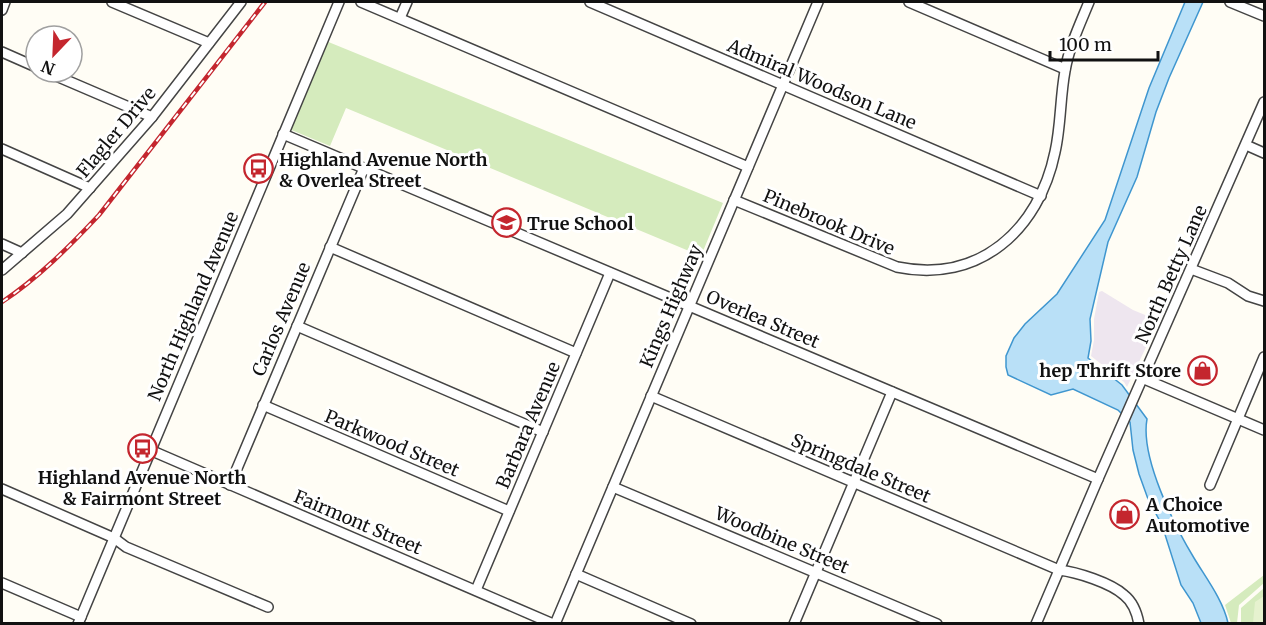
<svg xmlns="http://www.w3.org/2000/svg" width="1266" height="625" viewBox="0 0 1266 625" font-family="Merriweather,serif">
  <rect width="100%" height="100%" fill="#fffdf5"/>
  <!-- industrial -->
  <polygon fill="#eee6ef" points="1102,291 1133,310 1155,319 1160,318 1127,387 1124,382 1091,356 1094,340 1094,319 1099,292"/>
  <!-- green -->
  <g fill="#d5ebbd">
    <polygon points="326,41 723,203 701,256 346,108 330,146 289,129"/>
    <polygon points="1264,575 1264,583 1239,605 1237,623 1231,623 1225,605"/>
    <polygon points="1264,588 1264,623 1241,624 1241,608"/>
  </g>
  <!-- pitch -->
  <polygon fill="#e6f2cf" points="1264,596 1264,623 1253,623 1255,602"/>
  <!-- water -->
  <path fill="#b9e0f7" stroke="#3f96cf" stroke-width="1.5" d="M1185,2H1203L1169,78L1156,112L1137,177L1108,242L1090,319L1091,341L1088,358L1122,385L1147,419C1140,457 1174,525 1194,558C1206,578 1223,600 1228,623H1201L1193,603L1181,585L1162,525L1148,499L1139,474L1133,450L1130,422L1118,410L1073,389L1051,395L1008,375L1006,367V356L1014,338L1025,324L1057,294L1105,220L1149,88Z"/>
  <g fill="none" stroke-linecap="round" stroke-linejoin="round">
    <defs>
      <g id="minor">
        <polyline points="112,2 209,43"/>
        <polyline points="361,2 748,167"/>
        <polyline points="590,2 1041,196"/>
        <polyline points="909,2 1065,69"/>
        <polyline points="1230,2 1264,16"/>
        <polyline points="2,10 5,2"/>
        <polyline points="400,18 407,2"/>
        <polyline points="2,52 36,67"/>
        <polyline points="47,72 152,117"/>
        <polyline points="283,134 1098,479"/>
        <polyline points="1246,145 1264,153"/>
        <polyline points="2,149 90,188"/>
        <path d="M734,200L897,267C979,284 1039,230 1055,152C1061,126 1060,98 1065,71C1069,47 1080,24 1089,2"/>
        <polyline points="2,244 22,253"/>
        <polyline points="330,247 576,353"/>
        <polyline points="1191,269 1228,283 1248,296 1264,301"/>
        <polyline points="2,270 67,214 152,117 241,2"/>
        <polyline points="297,326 543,432"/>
        <polyline points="1142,378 1264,430"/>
        <path d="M651,396L1059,570C1077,572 1111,583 1124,595C1133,602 1137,613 1139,624"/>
        <polyline points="263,405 509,511"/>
        <polyline points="150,450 553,624"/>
        <polyline points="230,485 364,168"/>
        <polyline points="1210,485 1264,357"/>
        <polyline points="613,487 937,624"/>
        <polyline points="2,489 114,538 126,547 268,607"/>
        <polyline points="576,574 691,624"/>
        <polyline points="2,583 81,617"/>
        <polyline points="476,590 610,273"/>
        <polyline points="78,624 339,2"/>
        <polyline points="555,624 818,2"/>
        <polyline points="794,624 892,392"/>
        <polyline points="1036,624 1098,479 1264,102"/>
      </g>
    </defs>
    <!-- minor casing -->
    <use href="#minor" stroke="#444" stroke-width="12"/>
    <!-- minor -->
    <use href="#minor" stroke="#fff" stroke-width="9"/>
    <defs>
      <path id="rail" d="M2,302C38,278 69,247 99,215L265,2"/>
    </defs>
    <!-- rail casing -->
    <use href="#rail" stroke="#c4262e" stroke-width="4.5"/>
    <!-- rail -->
    <use href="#rail" stroke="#fff" stroke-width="2" stroke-dasharray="7" stroke-linecap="butt"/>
  </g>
  <!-- icons -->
  <defs>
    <symbol id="bus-ring" viewBox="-11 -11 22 22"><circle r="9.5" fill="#fff" stroke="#c4262e" stroke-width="1.5"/><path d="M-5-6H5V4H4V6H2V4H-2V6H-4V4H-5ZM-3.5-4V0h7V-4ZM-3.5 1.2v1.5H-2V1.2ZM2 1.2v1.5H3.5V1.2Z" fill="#c4262e"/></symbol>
    <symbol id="school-ring" viewBox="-11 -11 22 22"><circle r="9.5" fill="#fff" stroke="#c4262e" stroke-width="1.5"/><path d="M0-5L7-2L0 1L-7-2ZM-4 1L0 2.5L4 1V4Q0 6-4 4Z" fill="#c4262e"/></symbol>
    <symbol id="shop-ring" viewBox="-11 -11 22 22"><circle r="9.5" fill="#fff" stroke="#c4262e" stroke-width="1.5"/><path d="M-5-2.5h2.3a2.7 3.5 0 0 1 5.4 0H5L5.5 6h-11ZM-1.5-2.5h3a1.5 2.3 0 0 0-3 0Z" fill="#c4262e"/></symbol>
  </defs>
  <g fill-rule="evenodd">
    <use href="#bus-ring" x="242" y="152" width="33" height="33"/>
    <use href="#school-ring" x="490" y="206" width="33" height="33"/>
    <use href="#shop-ring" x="1186" y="354" width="33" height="33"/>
    <use href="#bus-ring" x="126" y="432" width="33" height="33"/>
    <use href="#shop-ring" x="1108" y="498" width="33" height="33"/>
  </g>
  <g text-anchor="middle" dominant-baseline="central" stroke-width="6" stroke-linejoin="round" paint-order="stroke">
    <!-- street labels -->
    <g font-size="18" fill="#111" stroke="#fff">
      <text transform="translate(822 84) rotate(23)">Admiral Woodson Lane</text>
      <text transform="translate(116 132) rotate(-50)">Flagler Drive</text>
      <text transform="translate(829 222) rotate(23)">Pinebrook Drive</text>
      <text transform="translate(1171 274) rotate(-66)">North Betty Lane</text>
      <text transform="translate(193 306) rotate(-67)">North Highland Avenue</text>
      <text transform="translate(671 306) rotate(-67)">Kings Highway</text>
      <text transform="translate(281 319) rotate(-67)">Carlos Avenue</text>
      <text transform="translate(763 319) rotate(23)">Overlea Street</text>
      <text transform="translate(528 425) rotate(-67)">Barbara Avenue</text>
      <text transform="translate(392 443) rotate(23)">Parkwood Street</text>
      <text transform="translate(861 468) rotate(23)">Springdale Street</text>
      <text transform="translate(358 522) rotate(23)">Fairmont Street</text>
      <text transform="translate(782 540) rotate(23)">Woodbine Street</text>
    </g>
    <!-- poi labels -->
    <g font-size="18" font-weight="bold" fill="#111" stroke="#fff" text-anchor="start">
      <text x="279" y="159">Highland Avenue North<tspan x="279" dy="21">&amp; Overlea Street</tspan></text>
      <text x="527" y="223">True School</text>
      <text x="1181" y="370" text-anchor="end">hep Thrift Store</text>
      <text x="142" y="477" text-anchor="middle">Highland Avenue North<tspan x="142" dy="21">&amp; Fairmont Street</tspan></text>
      <text x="1146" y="504">A Choice<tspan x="1146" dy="21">Automotive</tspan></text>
    </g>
  </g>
  <!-- border -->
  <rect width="1266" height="625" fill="none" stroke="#111111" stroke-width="6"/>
  <!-- north arrow -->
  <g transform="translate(54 54) rotate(203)"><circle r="28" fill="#ffffff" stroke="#a0a0a0" stroke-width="1.5"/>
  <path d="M0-4.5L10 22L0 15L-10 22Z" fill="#c4262e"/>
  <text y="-9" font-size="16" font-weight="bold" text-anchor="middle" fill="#111111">N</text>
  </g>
  <!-- scale -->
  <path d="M1050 51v9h108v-9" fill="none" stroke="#111111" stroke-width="3"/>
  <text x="1059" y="51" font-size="18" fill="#111111" stroke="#ffffff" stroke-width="4.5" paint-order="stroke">100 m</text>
</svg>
